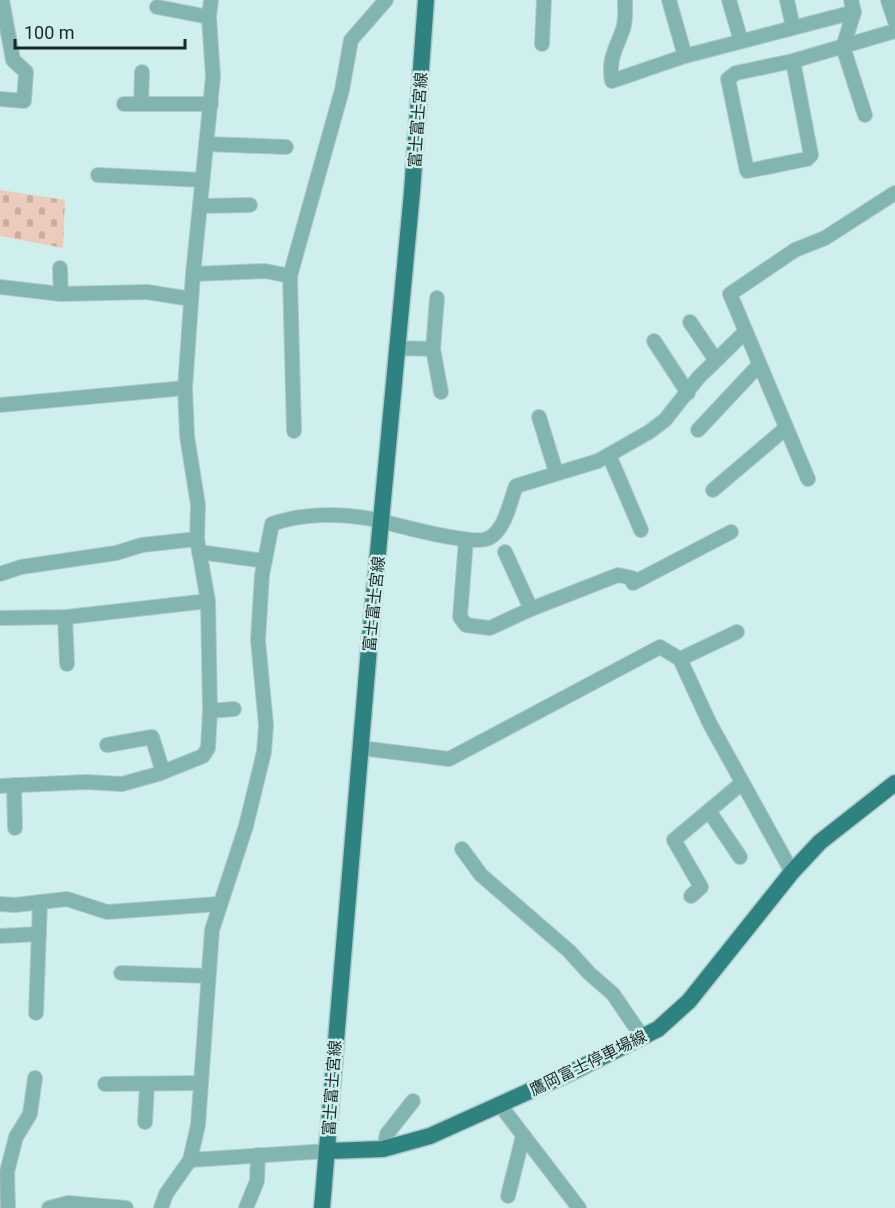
<svg xmlns="http://www.w3.org/2000/svg" width="895" height="1208" viewBox="0 0 895 1208" font-family="Roboto,'Noto Sans JP',sans-serif">
  <defs>
    <pattern id="cemetery-stones" width="16" height="16" patternUnits="userSpaceOnUse" patternTransform="scale(1.5)"><rect width="16" height="16" fill="#ebcbba"/><path d="M2 7V4a2 2 0 0 1 4 0v3zM10 15v-3a2 2 0 0 1 4 0v3z" fill="#c9aea0"/></pattern>
  </defs>
  <rect width="100%" height="100%" fill="#ceefed"/>
  <!-- cemetery -->
  <polygon fill="url(#cemetery-stones)" points="0,190 65,200 63,248 0,236"/>
  <g fill="none" stroke-linecap="round" stroke-linejoin="round">
    <defs>
      <g id="minor">
        <polyline points="211,0 209,17 213,77 193,274 185,388 187,436 198,505 197,539 208,601 210,711 234,709"/>
        <path d="M625,0C625,9 626,21 623,29C616,49 608,59 612,81L685,56L854,12"/>
        <polyline points="669,0 685,56"/>
        <polyline points="729,0 741,41"/>
        <polyline points="787,0 793,27"/>
        <polyline points="851,0 854,12 843,47 865,115"/>
        <polyline points="888,0 895,21"/>
        <polyline points="157,7 209,17"/>
        <polyline points="542,44 544,0"/>
        <polyline points="793,61 811,155 807,159 747,171 728,79 736,73 793,61 895,31"/>
        <polyline points="0,99 24,101 26,72 13,60 2,0"/>
        <polyline points="124,104 211,104"/>
        <polyline points="141,104 142,72"/>
        <polyline points="206,144 286,147"/>
        <polyline points="98,175 202,180"/>
        <polyline points="200,206 250,205"/>
        <polyline points="193,274 265,271 290,276"/>
        <polyline points="0,287 61,294 60,268"/>
        <polyline points="61,294 147,292 191,299"/>
        <polyline points="437,298 433,349 441,392"/>
        <polyline points="690,322 715,359"/>
        <polyline points="654,341 688,393"/>
        <polyline points="396,348 433,349"/>
        <polyline points="0,405 185,388"/>
        <polyline points="539,417 556,472"/>
        <polyline points="698,430 759,365"/>
        <polyline points="294,431 290,276 342,90 351,40 386,0"/>
        <polyline points="609,455 641,530"/>
        <polyline points="808,479 730,294 795,250 825,238 895,193"/>
        <polyline points="713,490 786,428"/>
        <polyline points="466,540 460,617 466,625 490,628 531,609 618,575 632,578 633,583 731,532"/>
        <polyline points="199,552 265,561"/>
        <polyline points="505,552 531,609"/>
        <polyline points="0,574 21,567 116,553 142,545 197,539"/>
        <polyline points="65,617 67,664"/>
        <polyline points="0,618 67,617 208,601"/>
        <polyline points="680,659 737,632"/>
        <polyline points="107,745 152,737 163,772"/>
        <polyline points="361,748 449,759 660,647 680,659 710,724 792,872"/>
        <polyline points="14,785 15,828"/>
        <polyline points="0,786 86,782 122,784 158,774 203,756 208,748 210,711"/>
        <polyline points="709,811 740,857"/>
        <polyline points="462,849 481,875 569,951 589,973 613,994 643,1038"/>
        <polyline points="691,896 701,887 674,840 742,783"/>
        <polyline points="0,904 15,905 67,899 107,912 219,904"/>
        <polyline points="0,936 39,934"/>
        <polyline points="121,973 208,976"/>
        <polyline points="36,1013 40,902"/>
        <polyline points="105,1084 201,1083"/>
        <polyline points="500,1105 579,1208"/>
        <polyline points="145,1122 147,1085"/>
        <polyline points="384,1149 387,1134 413,1101"/>
        <polyline points="190,1160 328,1151"/>
        <polyline points="508,1196 523,1136"/>
        <polyline points="8,1208 7,1172 16,1137 30,1114 35,1078"/>
        <polyline points="49,1208 68,1203 126,1208"/>
        <path d="M161,1208L166,1194L190,1160L198,1125L212,930L246,826L264,752L266,725L258,640L262,575L272,524C303,513 340,513 372,519C394,524 473,547 489,538C505,530 510,502 516,486L598,461L649,432L665,420L698,378L744,333"/>
        <polyline points="246,1208 257,1181 258,1155"/>
      </g>
      <g id="major">
        <polyline points="328,1151 383,1149 430,1136 572,1072 658,1029 689,1001 792,872 820,842 895,783"/>
        <polyline points="322,1208 369,648 412,192 426,0"/>
      </g>
    </defs>
    <!-- minor casing -->
    <use href="#minor" stroke="#aecbc9" stroke-width="16"/>
    <!-- major casing -->
    <use href="#major" stroke="#aecbc9" stroke-width="19"/>
    <!-- minor -->
    <use href="#minor" stroke="#82b4b1" stroke-width="14"/>
    <!-- major -->
    <use href="#major" stroke="#2e8380" stroke-width="16"/>
  </g>
  <g text-anchor="middle" dominant-baseline="central" stroke-width="5" stroke-linejoin="round" paint-order="stroke">
    <!-- street labels -->
    <g font-size="16" fill="#1a2726" stroke="#ceefed">
      <text transform="translate(418 120) rotate(-86)">富士富士宮線</text>
      <text transform="translate(374 604) rotate(-84)">富士富士宮線</text>
      <text transform="translate(588 1063) rotate(-26)">鷹岡富士停車場線</text>
      <text transform="translate(332 1088) rotate(-86)">富士富士宮線</text>
    </g>
  </g>
  <!-- scale -->
  <path d="M15 39v9h170v-9" fill="none" stroke="#1a2726" stroke-width="3"/>
  <text x="24" y="39" font-size="18" fill="#1a2726" stroke="#ceefed" stroke-width="4.5" paint-order="stroke">100 m</text>
</svg>
